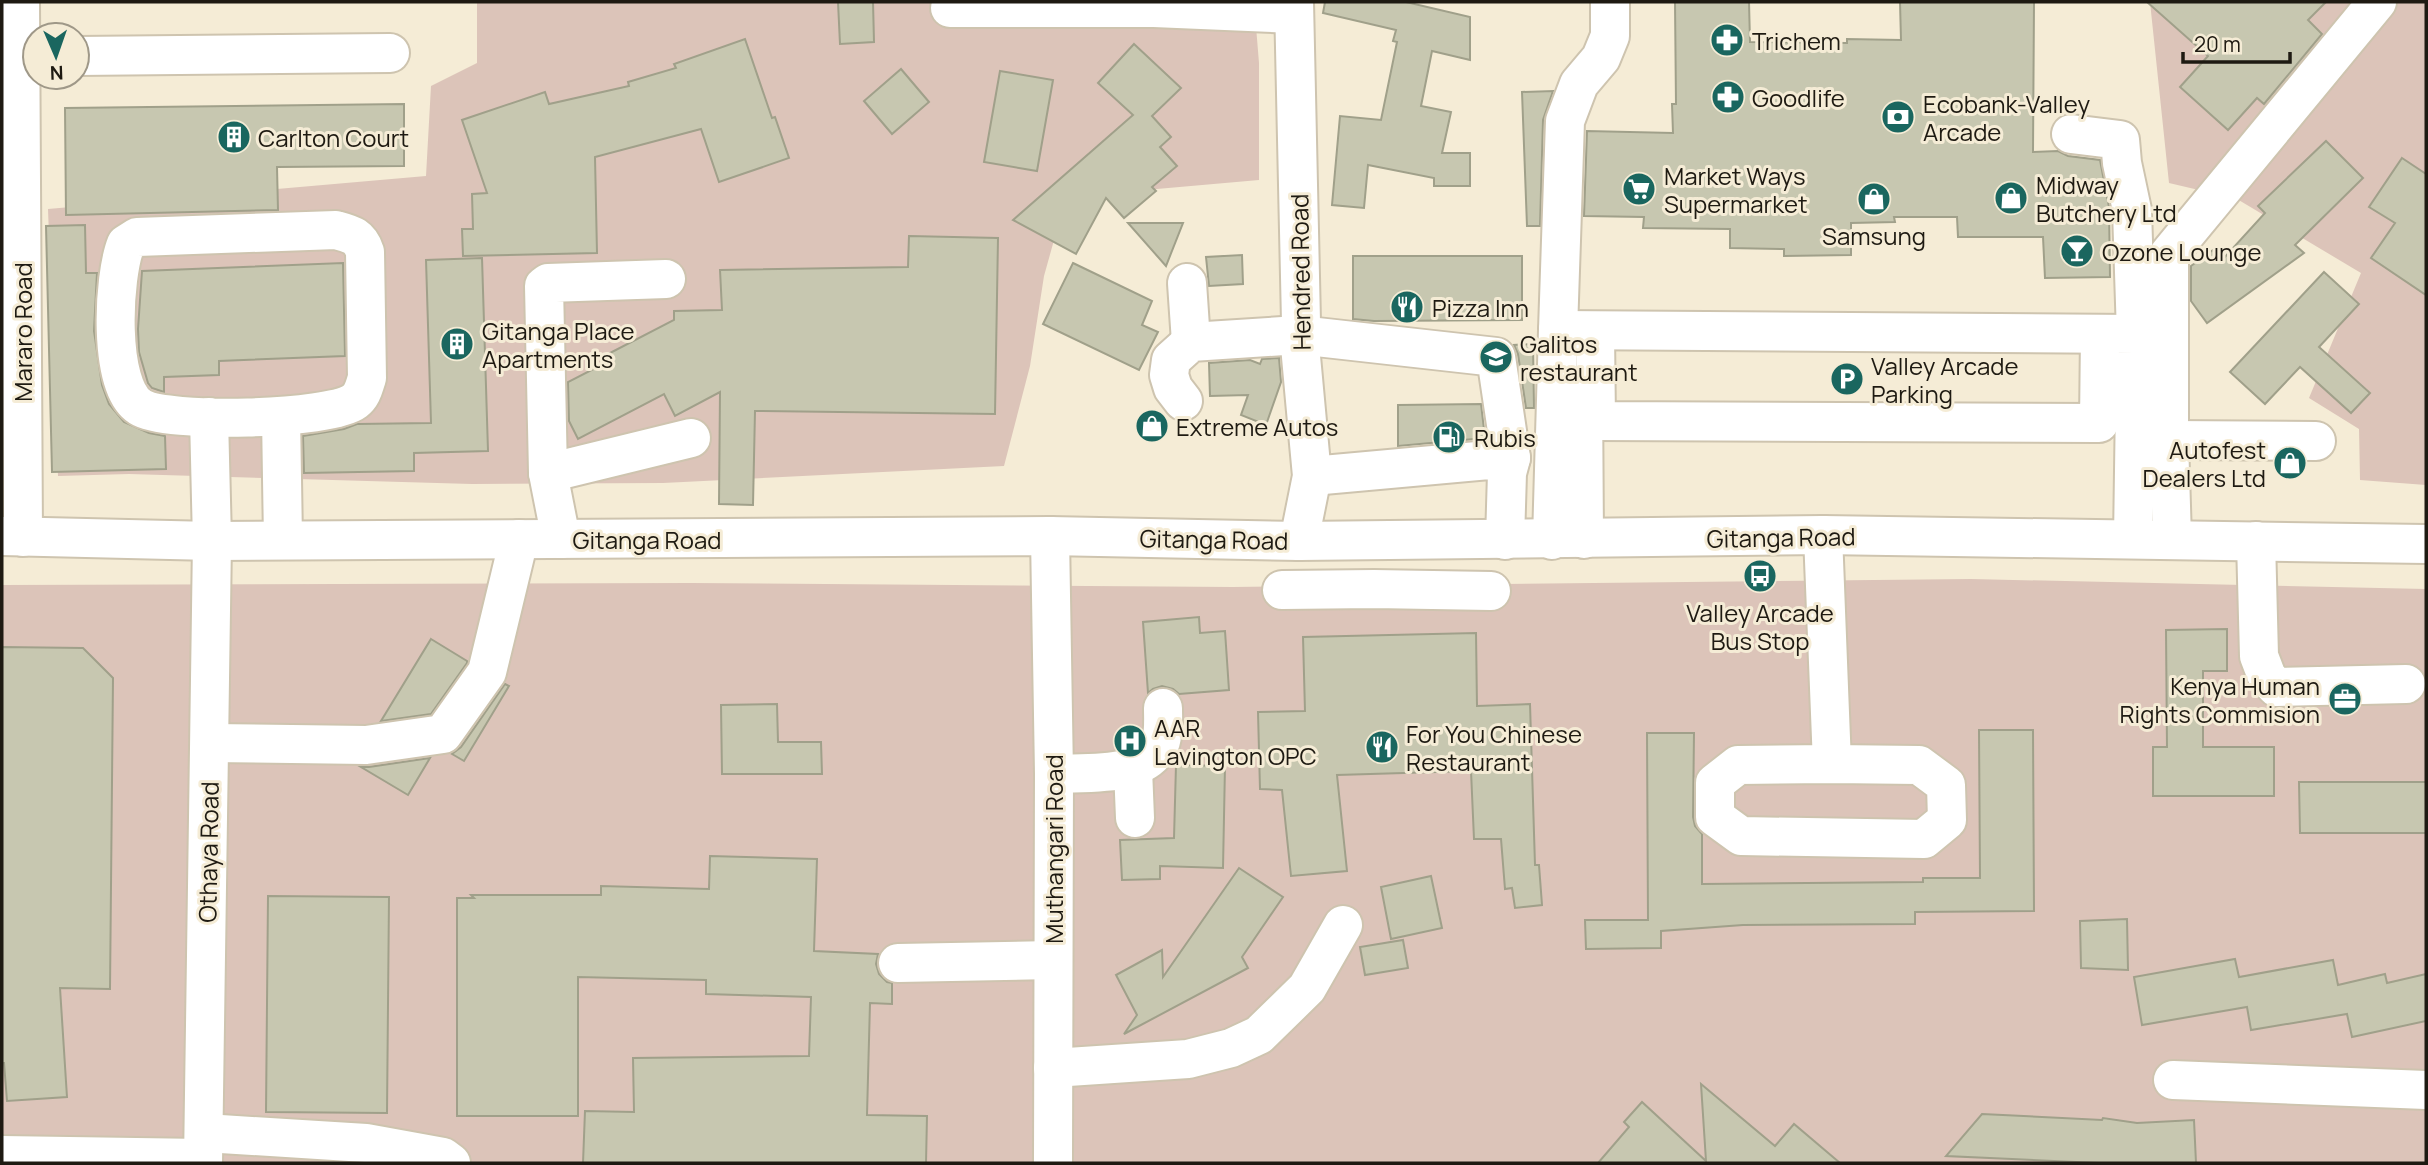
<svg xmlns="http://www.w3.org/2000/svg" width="2428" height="1165" viewBox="0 0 2428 1165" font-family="Manrope,sans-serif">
  <rect width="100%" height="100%" fill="#f5ecd6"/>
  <!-- green -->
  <g fill="#dcc4b9">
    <polygon points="477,2 1254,2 1259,63 1259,180 1066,197 1044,276 1030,366 1004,466 663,483 472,484 129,474 58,476 48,209 426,176 431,86 477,63"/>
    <polygon points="2150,2 2426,2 2426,485 2360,480 2359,429 2309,398 2361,273 2237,199 2169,183"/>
    <polygon points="1971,579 2426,589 2426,1163 2,1163 2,585 691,583 1233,587"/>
  </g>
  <!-- building -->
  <g fill="#c7c7b0" stroke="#a0a08a" stroke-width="2">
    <polygon points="838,2 873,2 874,42 840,44"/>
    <polygon points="1325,2 1406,2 1470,17 1470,60 1432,51 1421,106 1451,112 1442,153 1470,153 1470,186 1434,186 1434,178 1368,165 1364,208 1332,205 1340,116 1381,120 1397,42 1393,41 1396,30 1323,13"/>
    <polygon points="1675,2 1749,2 1750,42 1847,43 1847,39 1901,40 1900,2 2034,2 2033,152 2058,151 2068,156 2100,160 2109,207 2110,277 2045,278 2043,237 1958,237 1957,217 1894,217 1895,222 1851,223 1851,255 1784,256 1784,249 1730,248 1730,229 1643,228 1644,217 1584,216 1587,131 1673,133 1672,104 1676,104"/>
    <polygon points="2147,2 2326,2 2308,20 2322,34 2264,104 2257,98 2228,130 2180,87 2208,56"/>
    <polygon points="745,39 772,118 775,117 789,158 719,182 701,129 595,157 597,253 463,256 462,229 473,229 472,194 487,193 462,120 545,92 549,104 629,86 628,82 676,68 674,64"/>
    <polygon points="1134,44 1181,88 1152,116 1171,137 1160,147 1177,166 1152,187 1156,191 1124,218 1106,198 1076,254 1013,220 1133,115 1098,83"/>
    <polygon points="901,69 929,102 892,134 864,101"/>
    <polygon points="1000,71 1053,80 1037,171 984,162"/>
    <polygon points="1553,91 1543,120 1540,226 1527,226 1522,92"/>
    <polygon points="404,104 404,166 277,167 278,210 66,215 65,108"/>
    <polygon points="2326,141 2363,178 2295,245 2304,253 2207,323 2191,301 2191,266 2213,250 2223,259 2265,213 2258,206"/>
    <polygon points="2402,158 2426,174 2426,295 2371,258 2395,223 2369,207"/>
    <polygon points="1128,223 1183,223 1166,266"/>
    <polygon points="85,225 86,273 97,273 94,331 102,385 109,404 124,422 149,433 165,436 166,469 52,472 46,226"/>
    <polygon points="909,236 998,238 995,414 755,411 753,505 719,504 720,392 675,416 664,394 578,439 569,421 568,382 613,359 610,353 674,320 674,311 722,310 720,270 908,267"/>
    <polygon points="1242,255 1243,284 1209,286 1206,257"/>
    <polygon points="1353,256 1522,256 1522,320 1374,321 1353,319"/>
    <polygon points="482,258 488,451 414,453 414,471 304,473 303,436 344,429 357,424 431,423 426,260"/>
    <polygon points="343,263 345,356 219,361 219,375 164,377 164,392 152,388 148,383 139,352 138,329 142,271"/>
    <polygon points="1073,263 1152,301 1142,325 1158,332 1139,370 1043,324"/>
    <polygon points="2324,272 2359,304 2319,347 2370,393 2351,413 2300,367 2265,404 2230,372"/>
    <polygon points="1533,344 1534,408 1526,408 1518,354 1514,345"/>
    <polygon points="1279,358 1281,382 1266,425 1241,415 1248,395 1210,396 1209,363 1250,360 1260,364 1262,359"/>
    <polygon points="1481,404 1485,438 1398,446 1398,405"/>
    <polygon points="1199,617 1200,633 1225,631 1229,690 1179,694 1173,689 1162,686 1153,689 1148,693 1143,622"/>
    <polygon points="2227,629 2227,671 2203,671 2203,747 2274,747 2274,796 2153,796 2153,747 2167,747 2166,630"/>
    <polygon points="1476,633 1477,706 1530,704 1535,865 1539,865 1542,905 1515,908 1512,888 1505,889 1501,839 1474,839 1471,771 1337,775 1347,871 1291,876 1282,790 1260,789 1258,712 1305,711 1303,637"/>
    <polygon points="431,639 467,661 467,663 431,714 381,721"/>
    <polygon points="2,647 83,648 113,678 110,989 60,988 67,1097 7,1101 4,1063 2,1063"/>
    <polygon points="505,684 509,686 464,761 452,754 461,747"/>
    <polygon points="777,704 778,742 821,742 822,774 722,774 721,705"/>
    <polygon points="1979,730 2033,730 2034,911 1915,912 1915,924 1743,925 1661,931 1661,948 1586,949 1585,920 1648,920 1647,733 1694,733 1693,817 1695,826 1702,834 1702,884 1923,882 1923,878 1980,878"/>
    <polygon points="430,758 408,795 361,767 369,767"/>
    <polygon points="1176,765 1225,766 1223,868 1160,866 1160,879 1122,880 1120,840 1174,838"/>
    <polygon points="2299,782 2426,782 2426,833 2300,833"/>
    <polygon points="710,856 817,859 814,951 878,954 876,964 879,974 887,982 892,983 892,1004 870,1003 867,1115 927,1116 926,1163 583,1163 585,1111 634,1112 633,1058 809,1056 811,997 706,994 706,980 578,977 578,1116 457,1116 457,898 474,898 471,895 601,895 601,886 709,889"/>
    <polygon points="1239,868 1283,897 1242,957 1248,968 1124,1034 1137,1015 1116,975 1162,950 1163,977"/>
    <polygon points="1431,876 1442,928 1391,939 1381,887"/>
    <polygon points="268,896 389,897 387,1113 266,1112"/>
    <polygon points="2127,919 2128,970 2081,968 2080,921"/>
    <polygon points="1403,940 1408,968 1365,975 1360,947"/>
    <polygon points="2235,959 2239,977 2333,960 2338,985 2385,974 2387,983 2426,974 2426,1021 2352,1037 2347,1014 2251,1030 2247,1007 2142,1025 2134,977"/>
    <polygon points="1701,1084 1775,1146 1794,1124 1840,1163 1598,1163 1629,1127 1624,1122 1642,1102 1706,1161"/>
    <polygon points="1982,1114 2102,1120 2103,1118 2137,1123 2194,1120 2196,1163 2098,1163 1946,1156"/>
  </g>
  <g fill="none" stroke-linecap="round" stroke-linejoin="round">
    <defs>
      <g id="minor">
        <polyline points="20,2 23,537"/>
        <polyline points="1294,2 1301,322 1299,335 1312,476 1299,541"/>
        <polyline points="950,8 1154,8 1294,14"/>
        <polyline points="77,56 390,53"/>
        <polyline points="2071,134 2120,140 2122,163 2132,210 2136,334"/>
        <path d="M336,230C351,234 360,236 365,252L367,378C364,386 363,395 355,401C330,420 166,424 140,407C107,386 113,276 126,244L137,237Z"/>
        <polyline points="1187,283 1191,342"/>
        <polyline points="1558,330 1565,121 1579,84 1601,58 1610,36 1610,2"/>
        <polyline points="1595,332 1596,421 2099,423 2100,334"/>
        <polyline points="1583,391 1584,539"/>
        <polyline points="1183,401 1173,388 1169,375 1171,360 1191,342 1299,335 1496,357 1511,458"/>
        <polyline points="281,416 283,540"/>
        <polyline points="2169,440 2316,441"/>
        <polyline points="548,473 691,438"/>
        <polyline points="1312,476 1511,458 1507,473 1505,540"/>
        <polyline points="1823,535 1832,764 1919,765 1946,785 1947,820 1924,839 1741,836 1715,817 1715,783 1738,765 1832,764"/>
        <polyline points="1050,536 1054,774 1053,1163"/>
        <polyline points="561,539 548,473 544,286 548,283 666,279"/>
        <polyline points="2172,539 2169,440 2169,254 2377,2"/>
        <polyline points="1552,540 1558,330 2136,334 2133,539"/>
        <polyline points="2256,541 2259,656 2267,677 2276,687 2406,684"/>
        <polyline points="1282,590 1374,589 1491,591"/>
        <polyline points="210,743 366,745 443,734 487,672 519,539"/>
        <polyline points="1133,769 1135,818"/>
        <path d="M1054,774C1087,772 1149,779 1161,741C1164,731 1163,718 1163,708"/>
        <polyline points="898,963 1053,960"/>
        <polyline points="1053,1068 1188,1059 1231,1048 1259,1035 1307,988 1343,925"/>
        <polyline points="2173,1080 2426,1090"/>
        <polyline points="205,1133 366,1143 443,1157 451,1163"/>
        <polyline points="2,1155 203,1158"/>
        <polyline points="203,1163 212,541 209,417"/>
      </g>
      <polyline id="major" points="2,536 212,541 1050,536 1299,541 1823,535 2426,544"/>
    </defs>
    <!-- minor casing -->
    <use href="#minor" stroke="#cec4af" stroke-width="42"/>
    <!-- major casing -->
    <use href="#major" stroke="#cec4af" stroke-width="42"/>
    <!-- minor -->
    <use href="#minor" stroke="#fff" stroke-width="38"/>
    <!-- major -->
    <use href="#major" stroke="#fff" stroke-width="38"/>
  </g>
  <!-- icons -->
  <defs>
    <symbol id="pharmacy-disc" viewBox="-11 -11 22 22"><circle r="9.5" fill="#1a665f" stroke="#f5ecd6"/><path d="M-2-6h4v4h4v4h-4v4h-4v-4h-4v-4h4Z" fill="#fff"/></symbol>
    <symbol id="bank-disc" viewBox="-11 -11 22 22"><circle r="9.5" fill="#1a665f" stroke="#f5ecd6"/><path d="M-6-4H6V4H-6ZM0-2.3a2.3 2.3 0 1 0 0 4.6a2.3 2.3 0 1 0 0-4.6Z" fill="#fff"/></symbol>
    <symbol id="building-disc" viewBox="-11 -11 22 22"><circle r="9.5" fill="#1a665f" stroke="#f5ecd6"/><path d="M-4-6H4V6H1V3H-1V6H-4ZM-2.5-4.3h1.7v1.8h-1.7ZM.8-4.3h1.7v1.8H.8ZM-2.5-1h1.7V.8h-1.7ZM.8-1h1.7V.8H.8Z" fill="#fff"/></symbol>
    <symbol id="supermarket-disc" viewBox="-11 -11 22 22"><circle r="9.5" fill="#1a665f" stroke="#f5ecd6"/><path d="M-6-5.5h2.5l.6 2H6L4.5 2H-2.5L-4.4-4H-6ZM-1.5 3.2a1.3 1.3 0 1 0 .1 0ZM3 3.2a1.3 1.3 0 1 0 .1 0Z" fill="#fff"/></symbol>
    <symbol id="shop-disc" viewBox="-11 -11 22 22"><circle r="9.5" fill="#1a665f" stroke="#f5ecd6"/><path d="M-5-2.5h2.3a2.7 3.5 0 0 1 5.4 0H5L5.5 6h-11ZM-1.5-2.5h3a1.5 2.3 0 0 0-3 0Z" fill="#fff"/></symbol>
    <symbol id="bar-disc" viewBox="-11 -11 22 22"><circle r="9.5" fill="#1a665f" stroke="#f5ecd6"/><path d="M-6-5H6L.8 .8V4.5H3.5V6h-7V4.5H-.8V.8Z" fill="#fff"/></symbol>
    <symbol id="restaurant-disc" viewBox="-11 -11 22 22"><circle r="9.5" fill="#1a665f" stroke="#f5ecd6"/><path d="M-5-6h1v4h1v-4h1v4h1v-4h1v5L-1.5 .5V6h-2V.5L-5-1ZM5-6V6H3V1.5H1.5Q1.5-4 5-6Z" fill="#fff"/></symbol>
    <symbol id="school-disc" viewBox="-11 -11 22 22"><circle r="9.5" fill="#1a665f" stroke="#f5ecd6"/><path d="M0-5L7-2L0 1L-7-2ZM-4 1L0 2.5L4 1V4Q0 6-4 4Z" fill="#fff"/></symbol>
    <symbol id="parking-disc" viewBox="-11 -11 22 22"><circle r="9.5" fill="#1a665f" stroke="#f5ecd6"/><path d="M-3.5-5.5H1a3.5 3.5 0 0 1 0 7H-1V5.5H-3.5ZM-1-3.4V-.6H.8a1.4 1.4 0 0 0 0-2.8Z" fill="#fff"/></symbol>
    <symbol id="fuel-disc" viewBox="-11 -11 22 22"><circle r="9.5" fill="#1a665f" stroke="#f5ecd6"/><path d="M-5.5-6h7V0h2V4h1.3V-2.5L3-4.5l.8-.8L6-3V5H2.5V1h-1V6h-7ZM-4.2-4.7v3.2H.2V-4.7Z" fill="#fff"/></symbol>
    <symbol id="bus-disc" viewBox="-11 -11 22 22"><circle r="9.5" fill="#1a665f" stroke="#f5ecd6"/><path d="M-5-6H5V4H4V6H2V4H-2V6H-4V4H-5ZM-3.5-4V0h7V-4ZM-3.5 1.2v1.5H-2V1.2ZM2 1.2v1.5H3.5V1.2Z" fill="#fff"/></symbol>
    <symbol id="office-disc" viewBox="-11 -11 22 22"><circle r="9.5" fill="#1a665f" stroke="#f5ecd6"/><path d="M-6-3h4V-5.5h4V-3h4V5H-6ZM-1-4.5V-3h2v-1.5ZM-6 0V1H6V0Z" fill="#fff"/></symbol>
    <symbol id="hospital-disc" viewBox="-11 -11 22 22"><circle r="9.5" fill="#1a665f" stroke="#f5ecd6"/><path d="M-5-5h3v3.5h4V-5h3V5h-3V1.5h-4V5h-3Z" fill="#fff"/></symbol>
  </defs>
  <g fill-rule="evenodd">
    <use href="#pharmacy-disc" x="1708" y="21" width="38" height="38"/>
    <use href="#pharmacy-disc" x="1709" y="78" width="38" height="38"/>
    <use href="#bank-disc" x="1879" y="98" width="38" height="38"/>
    <use href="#building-disc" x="215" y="118" width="38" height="38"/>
    <use href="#supermarket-disc" x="1620" y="170" width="38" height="38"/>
    <use href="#shop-disc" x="1992" y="179" width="38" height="38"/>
    <use href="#shop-disc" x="1855" y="180" width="38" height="38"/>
    <use href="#bar-disc" x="2058" y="232" width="38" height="38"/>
    <use href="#restaurant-disc" x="1388" y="288" width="38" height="38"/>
    <use href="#building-disc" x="438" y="325" width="38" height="38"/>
    <use href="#school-disc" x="1477" y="338" width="38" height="38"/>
    <use href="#parking-disc" x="1828" y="360" width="38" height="38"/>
    <use href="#shop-disc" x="1133" y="407" width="38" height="38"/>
    <use href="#fuel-disc" x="1430" y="418" width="38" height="38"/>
    <use href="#shop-disc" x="2271" y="444" width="38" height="38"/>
    <use href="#bus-disc" x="1741" y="557" width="38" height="38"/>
    <use href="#office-disc" x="2326" y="680" width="38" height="38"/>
    <use href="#hospital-disc" x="1111" y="722" width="38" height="38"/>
    <use href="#restaurant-disc" x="1363" y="728" width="38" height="38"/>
  </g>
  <g text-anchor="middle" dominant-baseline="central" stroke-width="6" stroke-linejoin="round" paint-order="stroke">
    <!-- poi labels -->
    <g font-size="24" fill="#1e1a12" stroke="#f5ecd6" text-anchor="start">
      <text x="1752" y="40">Trichem</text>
      <text x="1752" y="97">Goodlife</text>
      <text x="1923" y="103">Ecobank-Valley<tspan x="1923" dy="28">Arcade</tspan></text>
      <text x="258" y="137">Carlton Court</text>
      <text x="1664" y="175">Market Ways<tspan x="1664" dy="28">Supermarket</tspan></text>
      <text x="2036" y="184">Midway<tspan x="2036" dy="28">Butchery Ltd</tspan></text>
      <text x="1874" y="235" text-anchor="middle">Samsung</text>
      <text x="2102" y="251">Ozone Lounge</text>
      <text x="1432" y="307">Pizza Inn</text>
      <text x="482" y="330">Gitanga Place<tspan x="482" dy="28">Apartments</tspan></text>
      <text x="1520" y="343">Galitos<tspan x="1520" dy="28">restaurant</tspan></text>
      <text x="1871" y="365">Valley Arcade<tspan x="1871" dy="28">Parking</tspan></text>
      <text x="1176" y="426">Extreme Autos</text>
      <text x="1474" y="437">Rubis</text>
      <text x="2266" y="449" text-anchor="end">Autofest<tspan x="2266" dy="28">Dealers Ltd</tspan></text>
      <text x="1760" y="612" text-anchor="middle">Valley Arcade<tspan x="1760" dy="28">Bus Stop</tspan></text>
      <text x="2320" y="685" text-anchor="end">Kenya Human<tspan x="2320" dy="28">Rights Commision</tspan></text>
      <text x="1154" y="727">AAR<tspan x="1154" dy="28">Lavington OPC</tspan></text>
      <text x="1406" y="733">For You Chinese<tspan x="1406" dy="28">Restaurant</tspan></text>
    </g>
    <!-- street labels -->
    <g font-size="24" fill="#1e1a12" stroke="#f5ecd6">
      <text transform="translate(1300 272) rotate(-91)">Hendred Road</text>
      <text transform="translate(22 332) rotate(-90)">Mararo Road</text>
      <text transform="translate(1781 537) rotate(-1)">Gitanga Road</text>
      <text x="647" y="539">Gitanga Road</text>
      <text transform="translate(1214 539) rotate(1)">Gitanga Road</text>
      <text transform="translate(1053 849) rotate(-90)">Muthangari Road</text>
      <text transform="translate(208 852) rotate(-89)">Othaya Road</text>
    </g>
  </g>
  <!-- border -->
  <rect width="2428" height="1165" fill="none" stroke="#1e1a12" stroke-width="7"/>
  <!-- north arrow -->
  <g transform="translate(56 56) rotate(178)"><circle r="33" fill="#f5ecd6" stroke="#9f9888" stroke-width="2"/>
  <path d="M0-5L12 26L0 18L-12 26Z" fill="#1a665f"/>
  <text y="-10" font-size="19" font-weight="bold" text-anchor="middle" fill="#1e1a12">N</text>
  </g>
  <!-- scale -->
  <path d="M2183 52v10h107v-10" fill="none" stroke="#1e1a12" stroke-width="3.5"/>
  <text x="2194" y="52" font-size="21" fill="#1e1a12" stroke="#f5ecd6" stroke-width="5" paint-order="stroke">20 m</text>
</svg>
